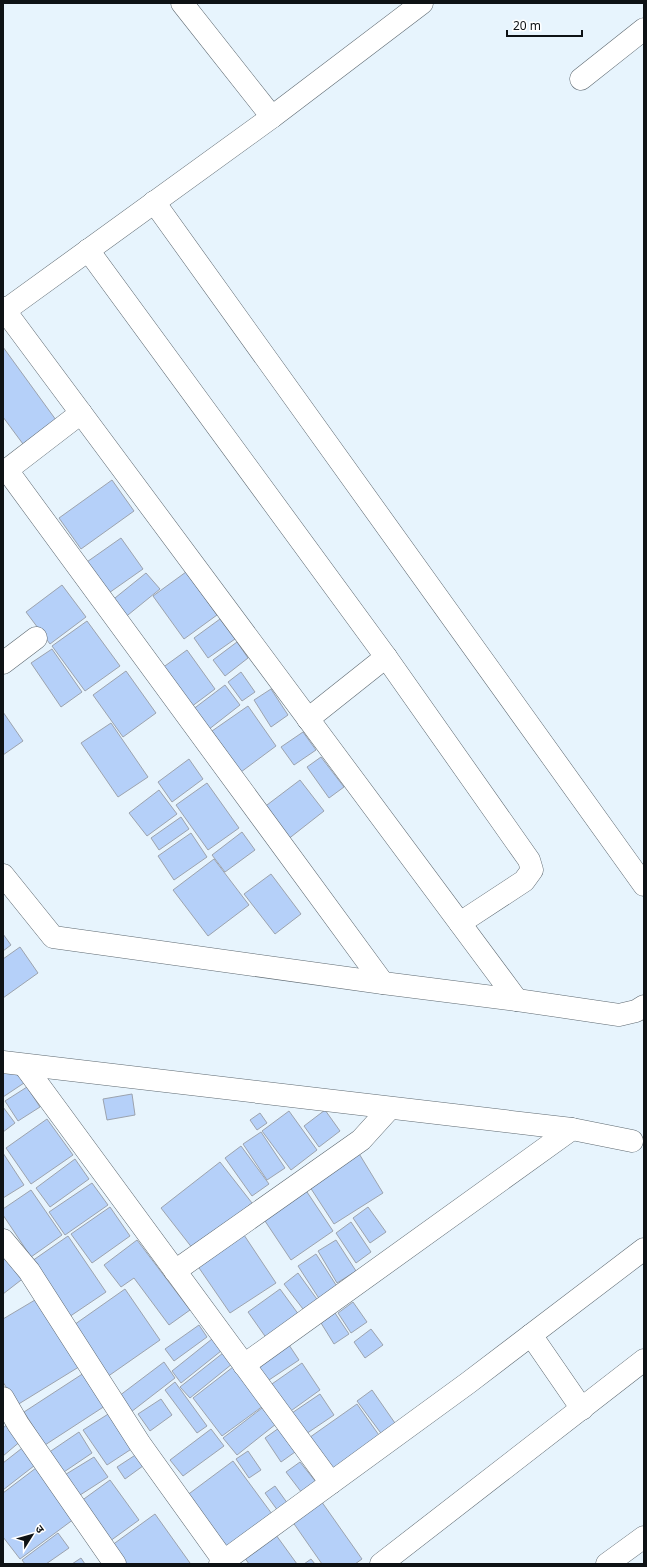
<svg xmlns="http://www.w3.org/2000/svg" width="647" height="1567" viewBox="0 0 647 1567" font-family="'Noto Sans','Noto Sans Devanagari',sans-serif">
  <rect width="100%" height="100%" fill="#e7f4fd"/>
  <!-- building -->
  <g fill="#b5d0f9" stroke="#9ca3ae">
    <polygon points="3,347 56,420 23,444 3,417"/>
    <polygon points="112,480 134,511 81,549 59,518"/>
    <polygon points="121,538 143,569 106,595 84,564"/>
    <polygon points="186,572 217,615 184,639 153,596"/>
    <polygon points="146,573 160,589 123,619 110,602"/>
    <polygon points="62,585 86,617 50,644 26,612"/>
    <polygon points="220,619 235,639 208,658 194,638"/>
    <polygon points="87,621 120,666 85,691 52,646"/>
    <polygon points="237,642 248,658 225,676 213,660"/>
    <polygon points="52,649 82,692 61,707 31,663"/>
    <polygon points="187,650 215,689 187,710 158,671"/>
    <polygon points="126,671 156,713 123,737 93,695"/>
    <polygon points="241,672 255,692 242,701 228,682"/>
    <polygon points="225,685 240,705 208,730 192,710"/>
    <polygon points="271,689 288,715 271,727 254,700"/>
    <polygon points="248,706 276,746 241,772 212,731"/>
    <polygon points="3,712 23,741 3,755"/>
    <polygon points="111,723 148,777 118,797 81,743"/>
    <polygon points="303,732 316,750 294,765 281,747"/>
    <polygon points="321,757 344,787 329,798 307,767"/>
    <polygon points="189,759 203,779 172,802 158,782"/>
    <polygon points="300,780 324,811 287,840 263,808"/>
    <polygon points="207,783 239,828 208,850 176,805"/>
    <polygon points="159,790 177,814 147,836 129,813"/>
    <polygon points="181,817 189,829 159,850 151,838"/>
    <polygon points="242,832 255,850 225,872 212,855"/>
    <polygon points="191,833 207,857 174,880 158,856"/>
    <polygon points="214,859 249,905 208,936 173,890"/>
    <polygon points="271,874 301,914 275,934 244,894"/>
    <polygon points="3,934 11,945 3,951"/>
    <polygon points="20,947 38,973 3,998 3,959"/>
    <polygon points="12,1067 24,1083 3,1097 3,1071"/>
    <polygon points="27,1087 40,1107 18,1121 5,1101"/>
    <polygon points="132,1094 135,1115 107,1120 103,1099"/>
    <polygon points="3,1107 15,1123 3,1132"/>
    <polygon points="325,1110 340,1131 319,1147 304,1126"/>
    <polygon points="289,1111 317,1150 291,1170 262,1131"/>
    <polygon points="260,1113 267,1123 257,1130 250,1120"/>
    <polygon points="47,1119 73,1155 31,1184 6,1148"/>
    <polygon points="261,1132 285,1168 267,1180 243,1144"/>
    <polygon points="241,1146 269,1184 252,1196 225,1158"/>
    <polygon points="358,1152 383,1193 334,1224 308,1184"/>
    <polygon points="3,1153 24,1185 3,1198"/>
    <polygon points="75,1159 89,1179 50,1207 36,1188"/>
    <polygon points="220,1162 252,1203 193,1249 161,1208"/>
    <polygon points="92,1183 108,1205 65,1235 49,1212"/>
    <polygon points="305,1189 333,1231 291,1260 263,1218"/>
    <polygon points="31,1190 62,1235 31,1257 3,1215 3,1209"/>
    <polygon points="110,1207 130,1236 92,1263 71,1234"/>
    <polygon points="368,1207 386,1232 370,1243 353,1218"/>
    <polygon points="351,1222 371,1252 356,1263 336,1233"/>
    <polygon points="244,1235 276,1283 230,1313 197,1265"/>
    <polygon points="68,1236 106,1292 69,1317 32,1261"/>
    <polygon points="137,1240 190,1310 169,1325 134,1278 121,1287 104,1265"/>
    <polygon points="336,1240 356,1271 337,1283 318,1251"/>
    <polygon points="3,1249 25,1277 3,1294"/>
    <polygon points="316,1254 338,1288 320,1300 298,1266"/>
    <polygon points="298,1273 319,1302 306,1313 284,1284"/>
    <polygon points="125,1289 160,1340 107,1377 71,1327"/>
    <polygon points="280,1289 299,1315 267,1339 248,1312"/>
    <polygon points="40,1297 82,1365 17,1405 3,1382 3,1319"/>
    <polygon points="353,1302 367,1322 351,1333 338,1313"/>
    <polygon points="335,1313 349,1334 334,1344 321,1323"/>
    <polygon points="199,1325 207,1337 174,1361 165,1349"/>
    <polygon points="371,1329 383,1345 365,1358 354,1342"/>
    <polygon points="212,1339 221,1351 181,1383 172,1371"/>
    <polygon points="287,1342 299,1360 266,1382 254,1363"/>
    <polygon points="223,1353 232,1364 190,1398 180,1387"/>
    <polygon points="164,1362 175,1378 131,1412 119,1396"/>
    <polygon points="302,1363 320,1390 288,1413 269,1386"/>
    <polygon points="233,1367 263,1406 222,1436 193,1398"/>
    <polygon points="87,1371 108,1404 45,1445 24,1412"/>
    <polygon points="175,1382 207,1426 197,1433 165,1390"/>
    <polygon points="372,1390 397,1426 383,1436 357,1401"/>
    <polygon points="320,1394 334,1415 303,1436 289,1415"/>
    <polygon points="161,1399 172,1415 150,1431 138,1414"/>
    <polygon points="357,1404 381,1438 331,1475 306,1440"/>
    <polygon points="262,1408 276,1424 237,1455 223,1438"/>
    <polygon points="113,1411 136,1446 107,1465 83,1430"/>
    <polygon points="9,1423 22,1440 3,1456 3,1428"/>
    <polygon points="279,1428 295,1452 281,1462 265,1438"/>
    <polygon points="211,1429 224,1446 183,1476 170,1460"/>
    <polygon points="79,1432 92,1453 61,1474 48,1453"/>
    <polygon points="26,1445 39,1462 3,1490 3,1463"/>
    <polygon points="248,1451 261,1470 249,1478 236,1459"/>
    <polygon points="140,1452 147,1463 125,1479 117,1467"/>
    <polygon points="94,1457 108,1477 77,1497 63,1476"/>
    <polygon points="233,1461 272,1514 225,1548 186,1496"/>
    <polygon points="300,1462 316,1482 302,1493 286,1472"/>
    <polygon points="36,1468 74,1519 20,1559 3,1537 3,1493"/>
    <polygon points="110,1480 139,1520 106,1544 77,1504"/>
    <polygon points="275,1486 288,1504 278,1511 265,1493"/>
    <polygon points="319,1498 362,1559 355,1564 322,1564 290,1518"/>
    <polygon points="155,1514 190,1563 188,1564 120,1564 108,1548"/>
    <polygon points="58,1533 69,1548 46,1564 25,1564 22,1560"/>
    <polygon points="276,1535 297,1564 249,1564 245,1558"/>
    <polygon points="81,1558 85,1564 72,1564"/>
    <polygon points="311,1559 315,1564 304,1564"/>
  </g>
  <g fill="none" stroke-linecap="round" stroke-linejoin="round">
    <defs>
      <g id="minor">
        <polyline points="182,3 272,117"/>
        <polyline points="581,79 644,29"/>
        <polyline points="154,202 644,885"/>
        <polyline points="88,250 386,657 529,860 532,870 524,881 460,923"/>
        <polyline points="3,308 517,1000"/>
        <polyline points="3,312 272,117 422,3"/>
        <polyline points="7,470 383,983"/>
        <polyline points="3,473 81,413"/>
        <polyline points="3,663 36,638"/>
        <polyline points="308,719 386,657"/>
        <polyline points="3,875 53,937 383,983 517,1000 619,1015 636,1011 644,1006"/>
        <polyline points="3,1062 572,1129 632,1141"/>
        <polyline points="24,1065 331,1483"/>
        <polyline points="3,1240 29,1271 140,1444 226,1564"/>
        <polyline points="175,1271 361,1140 390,1108"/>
        <polyline points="531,1335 582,1409"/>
        <polyline points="244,1365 572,1129"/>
        <polyline points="3,1398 18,1424 115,1564"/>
        <polyline points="220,1564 468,1383 644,1249"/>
        <polyline points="381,1564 644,1360"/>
        <polyline points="607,1564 644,1537"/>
      </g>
    </defs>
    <!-- minor casing -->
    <use href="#minor" stroke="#5e6971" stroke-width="23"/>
    <!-- minor -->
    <use href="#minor" stroke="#fff" stroke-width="22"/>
  </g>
  <!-- border -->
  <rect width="647" height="1567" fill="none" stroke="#0e1215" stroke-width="8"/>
  <!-- north arrow -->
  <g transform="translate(32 1535) rotate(53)" stroke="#ffffff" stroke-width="3" paint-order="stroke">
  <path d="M0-3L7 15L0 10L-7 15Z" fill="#0e1215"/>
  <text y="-6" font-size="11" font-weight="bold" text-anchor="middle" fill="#0e1215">उ</text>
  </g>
  <!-- scale -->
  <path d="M507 30v6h75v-6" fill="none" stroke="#0e1215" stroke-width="2"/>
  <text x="513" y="30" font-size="12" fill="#0e1215" stroke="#ffffff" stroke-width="3" paint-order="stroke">20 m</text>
</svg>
